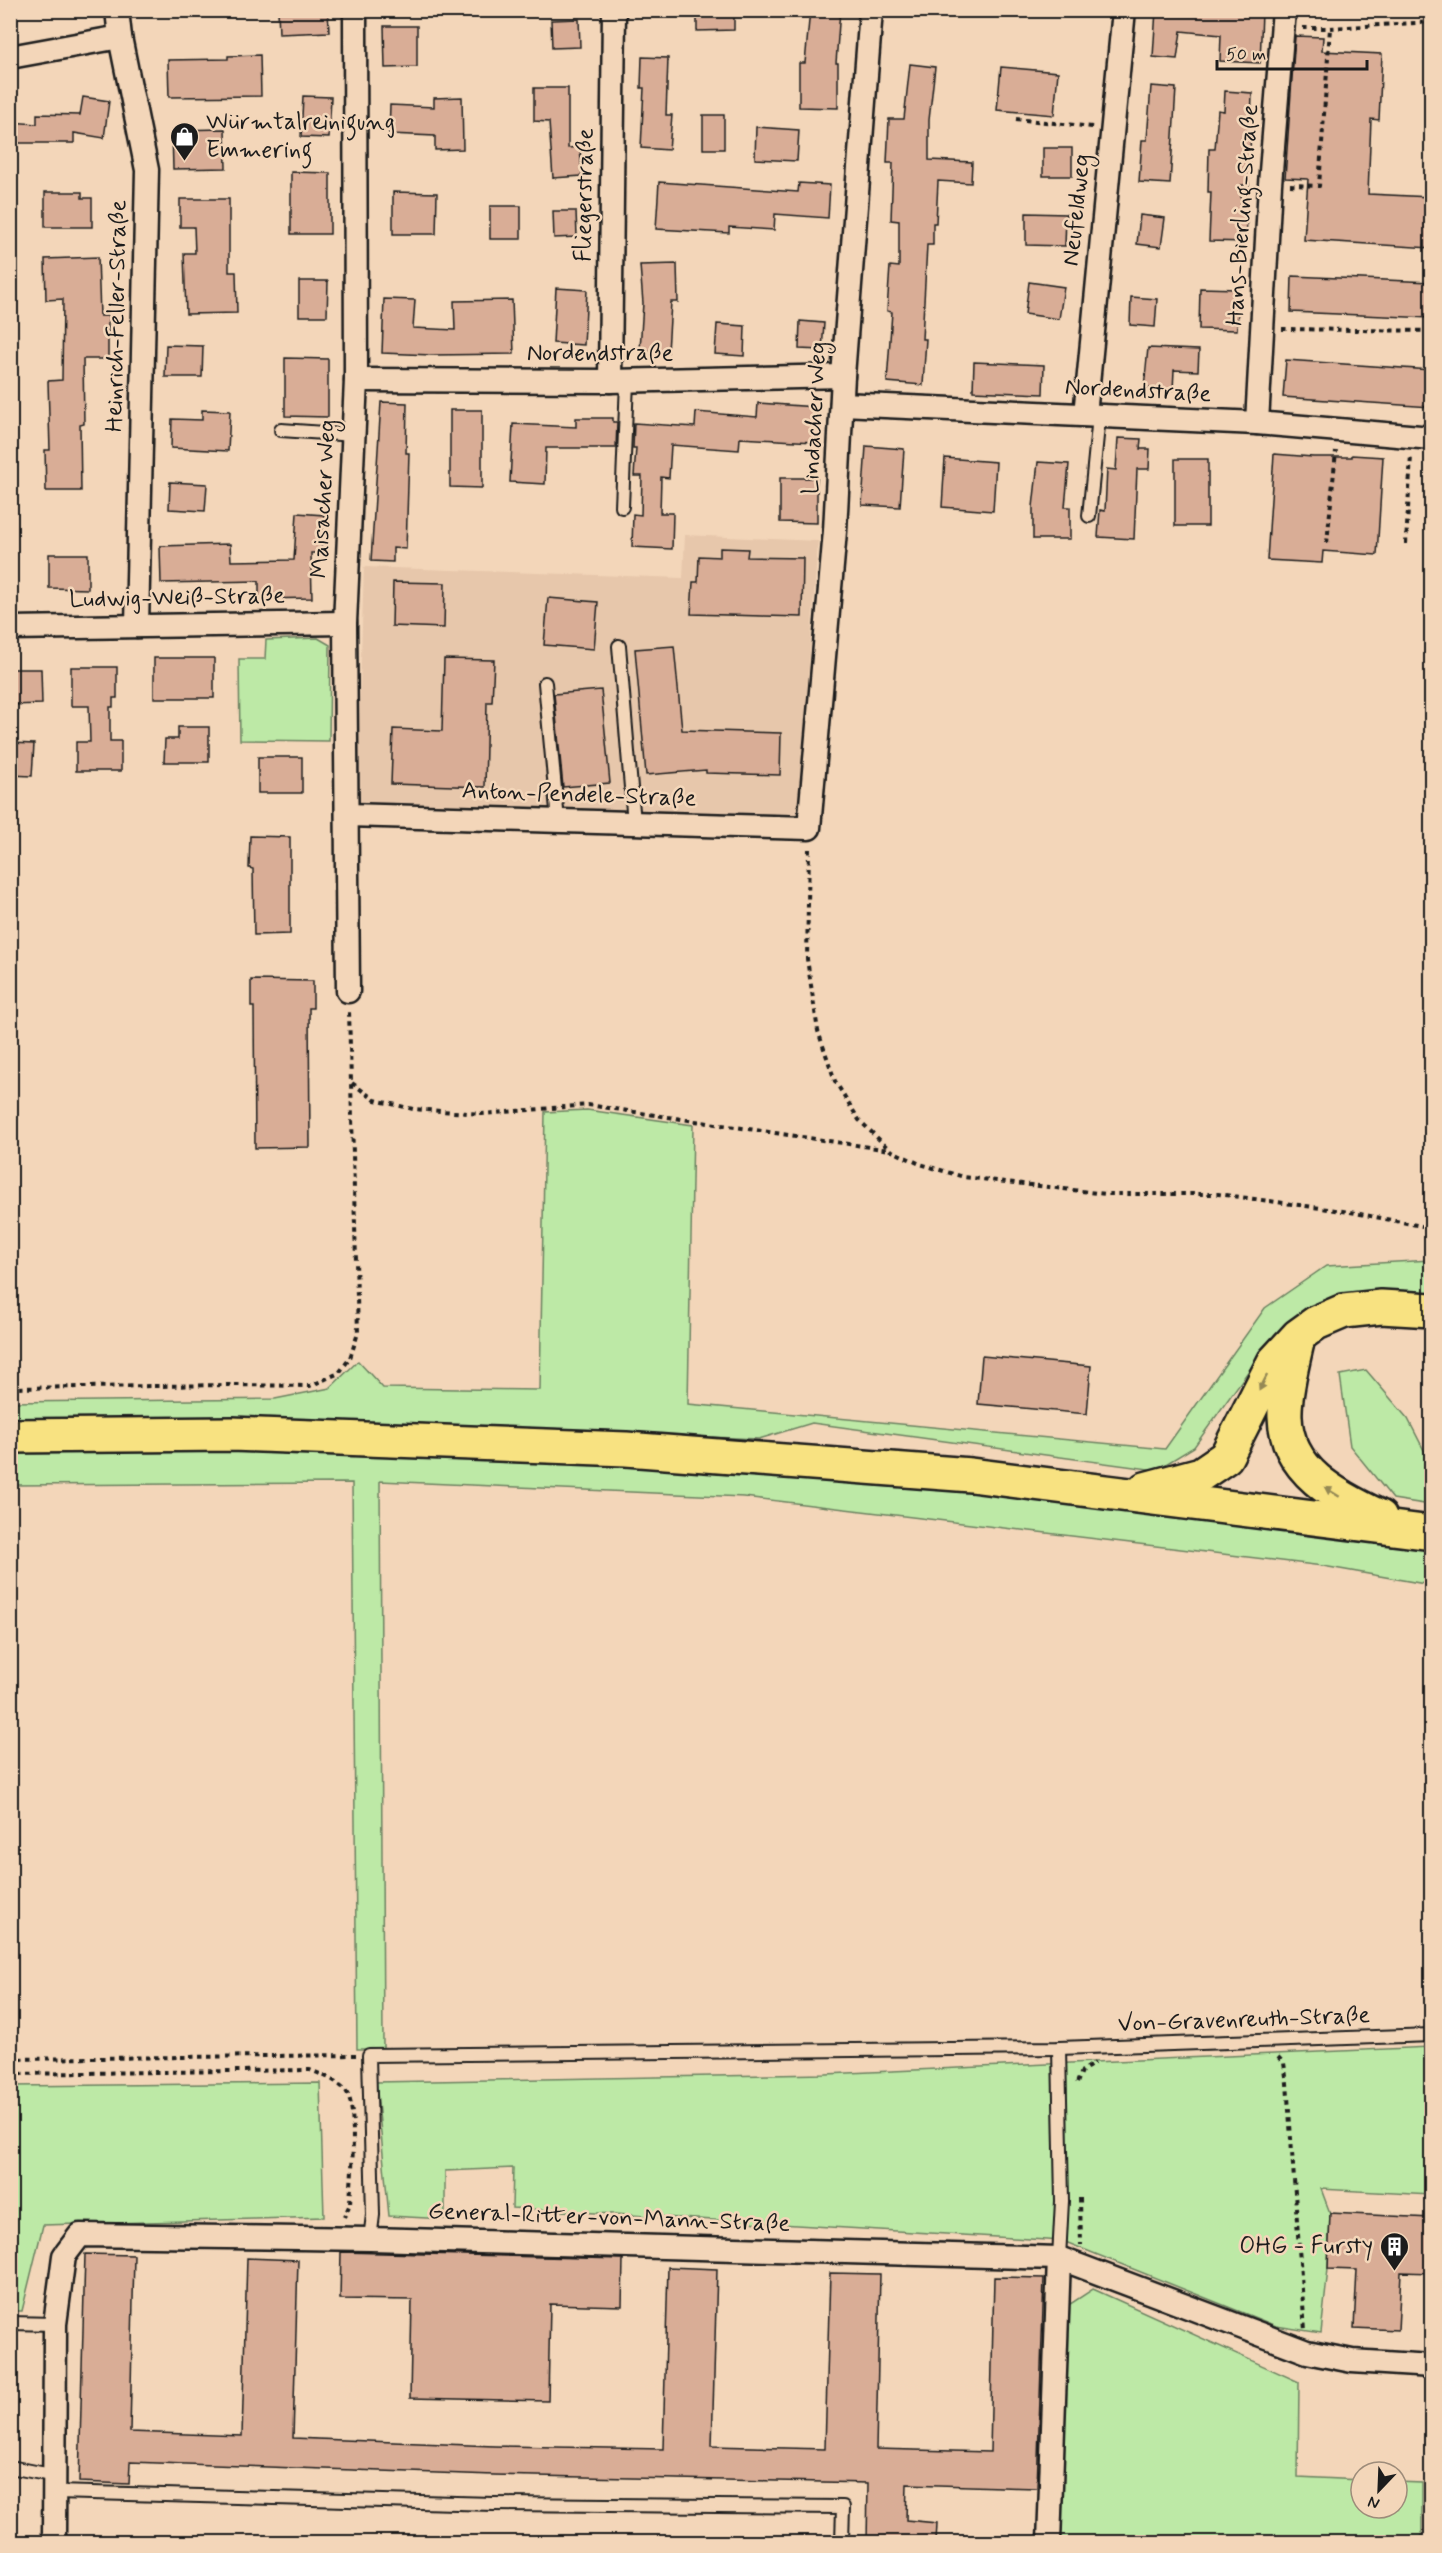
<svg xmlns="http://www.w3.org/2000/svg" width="1442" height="2553" viewBox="0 0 1442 2553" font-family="Mynerve,sans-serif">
  <rect width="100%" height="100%" fill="#f3d6b9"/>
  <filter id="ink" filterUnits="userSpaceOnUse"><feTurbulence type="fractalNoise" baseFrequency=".0167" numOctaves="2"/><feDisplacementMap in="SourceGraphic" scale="12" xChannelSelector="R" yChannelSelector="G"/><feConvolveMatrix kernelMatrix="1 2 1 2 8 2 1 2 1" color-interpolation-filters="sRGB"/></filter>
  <g filter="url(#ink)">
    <!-- built -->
    <polygon fill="#e7c7ab" points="685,535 818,541 798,820 356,806 364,567 683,578"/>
    <!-- green -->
    <g fill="#bde9a6" stroke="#6c8261" stroke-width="1.5">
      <polygon points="318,638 330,645 329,741 240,740 239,659 265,659 266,640"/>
      <polygon points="587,1110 693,1125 688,1404 1165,1449 1265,1308 1326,1266 1431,1260 1431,1295 1317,1305 1275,1334 1194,1447 1156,1470 812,1423 759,1439 232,1418 11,1420 10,1402 275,1399 330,1388 358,1361 383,1388 540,1390 545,1112"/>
      <polygon points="1366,1370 1408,1419 1431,1464 1431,1505 1393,1499 1350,1446 1340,1375"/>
      <polygon points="10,1448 234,1448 761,1468 1108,1501 1431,1545 1431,1585 1323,1566 744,1497 380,1481 383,2049 357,2049 352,1483 11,1485"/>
      <polygon points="1431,2047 1431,2195 1321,2189 1330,2213 1328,2269 1321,2333 1276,2326 1063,2241 512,2208 513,2168 445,2171 445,2219 389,2216 376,2082 826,2074"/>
      <polygon points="320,2083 324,2217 43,2225 22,2311 11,2311 12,2086"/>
      <polygon points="1093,2289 1299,2382 1298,2477 1361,2480 1361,2508 1397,2508 1397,2482 1422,2483 1422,2542 1053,2542 1061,2310"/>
    </g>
    <!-- building -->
    <g fill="#d9ad96" stroke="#1c1c1c" stroke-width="1.5">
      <polygon points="278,10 328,10 329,32 279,34"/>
      <polygon points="697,10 734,10 734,30 697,31"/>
      <polygon points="810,10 840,10 836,63 838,63 838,108 799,107 799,63 805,63"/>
      <polygon points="1156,10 1262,12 1260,63 1220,61 1221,35 1181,31 1177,59 1153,57"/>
      <polygon points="579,19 580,47 552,48 551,20"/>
      <polygon points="384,26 417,26 417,67 385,68"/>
      <polygon points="1295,36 1323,37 1322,51 1382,54 1379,120 1371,119 1368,194 1431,197 1431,248 1304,240 1308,179 1285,178"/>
      <polygon points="260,55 261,96 169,97 168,60 228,59 228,56"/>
      <polygon points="642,57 668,58 666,115 672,115 669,150 641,148 644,88 641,88"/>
      <polygon points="910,64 935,67 929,120 929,160 972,162 971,183 938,181 936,223 933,223 933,245 927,245 922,339 926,339 923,385 887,382 892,312 887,311 890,266 899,267 899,221 891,220 893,163 887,163 889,119 904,119"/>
      <polygon points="1001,67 1058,72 1054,115 997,110"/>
      <polygon points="1151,86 1176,88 1170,184 1139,182 1142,140 1147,140"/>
      <polygon points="534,88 568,88 568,148 580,147 582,176 553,178 549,122 534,121"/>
      <polygon points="1225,91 1252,93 1249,185 1241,185 1241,214 1247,215 1246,242 1209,241 1211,192 1208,192 1209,149 1215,149 1218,110 1224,111"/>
      <polygon points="303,96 331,97 329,138 301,137"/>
      <polygon points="83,97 109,101 104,138 74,133 74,143 10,143 10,122 37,124 37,114 80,115"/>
      <polygon points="462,97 463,149 435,150 435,136 389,134 390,105 434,107 434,98"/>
      <rect x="703" y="115" width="21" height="34"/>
      <polygon points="756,127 799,130 797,161 755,159"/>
      <polygon points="225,129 226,168 173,169 172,130"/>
      <rect x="1043" y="148" width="29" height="28"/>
      <polygon points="291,172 330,173 330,234 291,234"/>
      <polygon points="659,182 798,192 799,183 830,185 828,218 775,214 774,230 729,227 729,233 656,229"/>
      <polygon points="45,192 82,192 82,198 92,198 92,227 45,227"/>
      <polygon points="393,192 437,193 436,234 393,234"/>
      <polygon points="180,199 229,199 229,272 236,272 237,313 186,314 184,253 195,253 194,227 180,227"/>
      <rect x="490" y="206" width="31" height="33"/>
      <polygon points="553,211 576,211 577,237 554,238"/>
      <polygon points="1026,213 1066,214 1065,246 1026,245"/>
      <polygon points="1140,215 1165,218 1161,247 1137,244"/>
      <polygon points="98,257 100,316 108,316 108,359 83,359 84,424 80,425 81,491 46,491 45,450 50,450 48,381 62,380 63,299 46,300 45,259"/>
      <polygon points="677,264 678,302 671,302 668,352 640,350 643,303 640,265"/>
      <polygon points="1292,276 1431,282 1431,318 1291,312"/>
      <polygon points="299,281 328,281 327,316 299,316"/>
      <polygon points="1029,282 1064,287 1059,319 1025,314"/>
      <polygon points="556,288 587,290 584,345 553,343"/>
      <polygon points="1200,288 1239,289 1237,330 1199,329"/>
      <polygon points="1131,297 1157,299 1155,327 1130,325"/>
      <polygon points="384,299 415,300 413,328 455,330 454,301 512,300 514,354 432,355 382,353"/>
      <polygon points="800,321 824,323 822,350 799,349"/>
      <polygon points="717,324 745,326 744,356 715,354"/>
      <polygon points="166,345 203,346 202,377 165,377"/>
      <polygon points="1148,348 1199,350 1198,371 1174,370 1173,390 1144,388"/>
      <polygon points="285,358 328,359 328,417 285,416"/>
      <polygon points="1286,360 1431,370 1431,407 1283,397"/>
      <polygon points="974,362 1044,365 1043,394 973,391"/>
      <polygon points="381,402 407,403 406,453 409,453 406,549 393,548 393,562 371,561"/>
      <polygon points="758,403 816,407 814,442 740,438 739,450 671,445 669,478 661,477 660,513 673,513 672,549 632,547 633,514 641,515 642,476 634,476 636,448 633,448 634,423 695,427 696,412 757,417"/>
      <polygon points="202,410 230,411 228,451 171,448 172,419 202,420"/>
      <polygon points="450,410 482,410 482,488 450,487"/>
      <polygon points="576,418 613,418 613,422 617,422 616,448 546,448 545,484 510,482 513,424 576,427"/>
      <polygon points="1118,438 1141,439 1140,449 1150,449 1149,469 1137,469 1134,539 1098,537 1100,510 1105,511 1107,469 1116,470"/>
      <polygon points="866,446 904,449 900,507 862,505"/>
      <polygon points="1274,454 1313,457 1352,457 1352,455 1383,457 1377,555 1323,551 1322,563 1267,560"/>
      <polygon points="945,458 996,462 993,511 942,507"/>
      <rect x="1175" y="459" width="33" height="67"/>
      <polygon points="1038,462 1069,464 1065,507 1070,507 1070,539 1033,539 1033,507"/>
      <polygon points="780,478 817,478 817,523 780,522"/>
      <polygon points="170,482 207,484 205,511 169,509"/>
      <polygon points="297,513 324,515 321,553 311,553 312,598 259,599 259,581 161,583 160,546 230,544 231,561 294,560"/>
      <polygon points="720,548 748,549 747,557 803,558 802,617 691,614 693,582 698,582 699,556 720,557"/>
      <polygon points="49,554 88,554 88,589 49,588"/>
      <polygon points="393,582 445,583 444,628 392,626"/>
      <polygon points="548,598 598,602 594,649 544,645"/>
      <polygon points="674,646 682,730 781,733 780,775 706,773 706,770 646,775 635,649"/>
      <rect x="154" y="658" width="60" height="40"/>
      <polygon points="444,659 494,660 492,702 487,702 485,787 391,784 393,729 442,731"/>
      <polygon points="71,667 117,667 117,698 113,698 113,707 110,707 110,741 121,741 121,771 76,771 76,742 90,742 89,706 71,706"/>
      <polygon points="10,669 41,669 42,704 10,705"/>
      <polygon points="601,690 610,783 563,787 554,694"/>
      <polygon points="178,727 209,727 209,762 164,762 165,739 178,739"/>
      <polygon points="10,743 34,744 32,776 10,775"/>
      <rect x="258" y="757" width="44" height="36"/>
      <polygon points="250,836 290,837 290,934 254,935 253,869 249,868"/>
      <polygon points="251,980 313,981 313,1008 309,1008 310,1147 255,1148 254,1007 251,1007"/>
      <polygon points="982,1356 1091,1366 1087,1414 978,1404"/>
      <polygon points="1330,2213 1431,2218 1431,2273 1401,2272 1398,2330 1354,2328 1357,2270 1328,2269"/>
      <polygon points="341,2252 623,2259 622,2306 550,2304 548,2401 410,2398 412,2300 340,2299"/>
      <polygon points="85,2254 134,2255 130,2432 242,2436 247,2258 298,2260 293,2438 494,2446 663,2449 668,2267 717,2269 712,2446 825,2449 830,2273 880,2274 876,2449 990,2452 994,2277 1044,2278 1037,2488 907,2484 906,2520 937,2523 936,2542 867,2542 868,2483 494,2475 130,2462 129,2484 79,2482"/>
    </g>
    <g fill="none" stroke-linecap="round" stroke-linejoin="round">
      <defs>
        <g id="lane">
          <polyline points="281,430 354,435"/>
          <polyline points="622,507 627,381"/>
          <polyline points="1089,516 1099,416"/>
          <polyline points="619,646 634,823"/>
          <polyline points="545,683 558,821"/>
          <polyline points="1059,2048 1062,2201 1059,2258"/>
          <polyline points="370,2239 373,2215 369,2055 1059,2048 1432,2035"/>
          <polyline points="10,2323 55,2324"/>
          <polyline points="10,2467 56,2476"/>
          <polyline points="56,2492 493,2504 843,2507 842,2542"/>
        </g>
        <g id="street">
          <polyline points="117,10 120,37 147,170 137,626"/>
          <polyline points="10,57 120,37"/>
          <polyline points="356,380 610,381 843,376"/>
          <polyline points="610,381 614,10"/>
          <polyline points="842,404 1257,423 1432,438"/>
          <polyline points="1085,415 1124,10"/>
          <polyline points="1257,423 1270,184 1284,10"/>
          <polyline points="10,628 345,623"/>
          <polyline points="347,815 809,828 835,531 843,376 871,10"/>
          <polyline points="348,991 345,623 356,380 355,10"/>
          <polyline points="54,2542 55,2324 64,2256 80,2235 370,2239 1059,2258 1307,2352 1352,2361 1432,2366"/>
          <polyline points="1049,2542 1059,2258"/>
        </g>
        <g id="highway">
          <path d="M1298,1338C1293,1360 1284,1394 1285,1416C1286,1471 1337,1497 1380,1517"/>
          <polyline points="10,1436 232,1434 626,1449 971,1475 1432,1533"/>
          <polyline points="1145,1489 1201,1474 1226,1457 1274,1362 1298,1336 1316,1323 1344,1311 1381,1307 1432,1310"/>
        </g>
      </defs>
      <!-- lane casing -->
      <use href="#lane" stroke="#1c1c1c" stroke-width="16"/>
      <!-- street casing -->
      <use href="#street" stroke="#1c1c1c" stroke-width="27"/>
      <!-- highway casing -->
      <use href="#highway" stroke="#1c1c1c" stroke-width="38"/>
      <!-- path -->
      <g stroke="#1c1c1c" stroke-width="4" stroke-dasharray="4.5 4.5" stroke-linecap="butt">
        <polyline points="1303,28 1330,28 1432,22"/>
        <polyline points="1016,119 1093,127"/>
        <polyline points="1290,185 1319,186 1330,28"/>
        <polyline points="1282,329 1432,331"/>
        <polyline points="1327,543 1336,451"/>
        <polyline points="1406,544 1411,455"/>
        <polyline points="809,849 807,959 818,1031 835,1081 859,1120 890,1150 920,1164 964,1177 1106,1194 1218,1194 1350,1212 1432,1228"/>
        <polyline points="352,1083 375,1100 413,1109 482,1114 588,1105 889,1150"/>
        <polyline points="10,1388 230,1385 310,1386 339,1373 350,1358 358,1333 349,1011"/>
        <polyline points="1278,2057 1284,2063 1287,2083 1305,2331"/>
        <polyline points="10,2059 356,2055"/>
        <path d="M10,2074L310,2070C323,2075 337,2080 346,2091C358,2106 351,2181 350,2204L344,2217"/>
        <polyline points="1077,2083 1082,2071 1095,2063"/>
        <polyline points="1080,2198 1081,2245"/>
      </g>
      <!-- lane -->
      <use href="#lane" stroke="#f3d6b9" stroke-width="12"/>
      <!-- street -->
      <use href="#street" stroke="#f3d6b9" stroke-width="22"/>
      <!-- highway -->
      <use href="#highway" stroke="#f8e281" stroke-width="33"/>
    </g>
    <!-- one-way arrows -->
    <defs><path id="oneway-solid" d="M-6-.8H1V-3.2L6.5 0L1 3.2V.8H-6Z" transform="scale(1.5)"/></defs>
    <g fill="#958954">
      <use href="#oneway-solid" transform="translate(1263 1383) rotate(117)"/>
      <use href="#oneway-solid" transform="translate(1332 1492) rotate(-148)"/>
    </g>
  </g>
  <!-- icons -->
  <defs>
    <symbol id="shop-pin" viewBox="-11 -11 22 30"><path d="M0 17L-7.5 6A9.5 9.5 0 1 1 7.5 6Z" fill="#1c1c1c" stroke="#f3d6b9"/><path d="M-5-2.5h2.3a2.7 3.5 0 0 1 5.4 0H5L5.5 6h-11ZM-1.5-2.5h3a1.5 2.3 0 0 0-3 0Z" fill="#fff"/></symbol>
    <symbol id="building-pin" viewBox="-11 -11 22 30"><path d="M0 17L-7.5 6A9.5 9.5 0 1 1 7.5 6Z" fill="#1c1c1c" stroke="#f3d6b9"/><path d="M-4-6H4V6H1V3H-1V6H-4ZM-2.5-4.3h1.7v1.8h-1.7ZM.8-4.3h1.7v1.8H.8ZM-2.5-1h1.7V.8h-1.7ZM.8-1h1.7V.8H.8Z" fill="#fff"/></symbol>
  </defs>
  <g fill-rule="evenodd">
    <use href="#shop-pin" x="168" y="120" width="33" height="45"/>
    <use href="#building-pin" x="1378" y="2230" width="33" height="45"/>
  </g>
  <g text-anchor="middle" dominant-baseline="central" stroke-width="5" stroke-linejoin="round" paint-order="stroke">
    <!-- poi labels -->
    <g font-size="24" fill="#1c1c1c" stroke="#f3d6b9" text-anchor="start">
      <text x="206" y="122">Würmtalreinigung<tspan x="206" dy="28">Emmering</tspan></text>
      <text x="1373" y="2246" text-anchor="end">OHG - Fursty</text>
    </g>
    <!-- street labels -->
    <g font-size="24" fill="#1c1c1c" stroke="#f3d6b9">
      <text transform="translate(585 195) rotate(-89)">Fliegerstraße</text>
      <text transform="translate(1077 210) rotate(-84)">Neufeldweg</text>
      <text transform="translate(1243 215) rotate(-86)">Hans-Bierling-Straße</text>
      <text transform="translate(117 316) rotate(-89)">Heinrich-Feller-Straße</text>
      <text x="600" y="353">Nordendstraße</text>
      <text transform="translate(1138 391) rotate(3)">Nordendstraße</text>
      <text transform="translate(815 418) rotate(-87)">Lindacher Weg</text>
      <text transform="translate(324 499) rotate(-87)">Maisacher Weg</text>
      <text transform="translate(177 598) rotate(-1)">Ludwig-Weiß-Straße</text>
      <text transform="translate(579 795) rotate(2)">Anton-Pendele-Straße</text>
      <text transform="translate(1244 2020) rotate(-2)">Von-Gravenreuth-Straße</text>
      <text transform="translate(609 2218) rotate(2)">General-Ritter-von-Mann-Straße</text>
    </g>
  </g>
  <!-- margin -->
  <rect width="1442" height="2553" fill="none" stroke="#f3d6b9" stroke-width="36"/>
  <rect x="18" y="18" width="1406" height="2517" fill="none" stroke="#1c1c1c" stroke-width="2" filter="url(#ink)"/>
  <!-- north arrow -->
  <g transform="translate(1379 2490) rotate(203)"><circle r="28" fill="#f3d6b9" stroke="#9d8c7a" stroke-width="1.5"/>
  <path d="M0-4.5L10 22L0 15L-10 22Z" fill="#1c1c1c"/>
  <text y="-9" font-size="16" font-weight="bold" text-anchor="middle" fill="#1c1c1c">N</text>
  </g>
  <!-- scale -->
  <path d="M1217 60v9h150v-9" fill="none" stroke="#1c1c1c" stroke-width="3"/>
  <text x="1226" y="60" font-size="18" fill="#1c1c1c" stroke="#f3d6b9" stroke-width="4.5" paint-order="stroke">50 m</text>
</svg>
